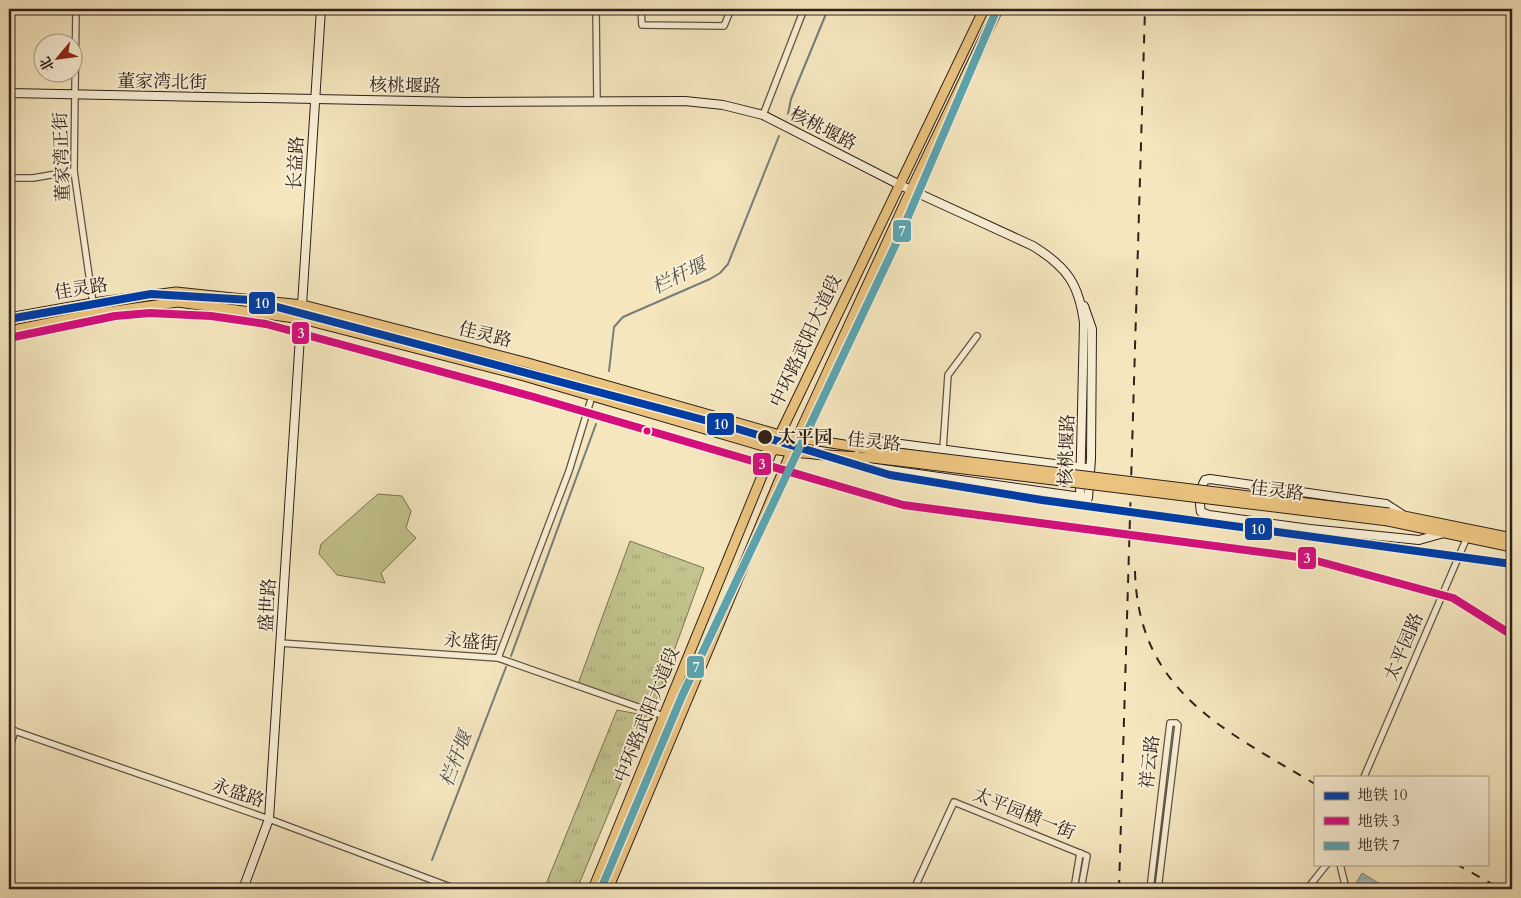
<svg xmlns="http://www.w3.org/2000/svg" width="1521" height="898" viewBox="0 0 1521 898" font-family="Cardo,'Noto Serif SC',serif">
  <defs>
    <pattern id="grass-tufts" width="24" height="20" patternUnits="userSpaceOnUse" patternTransform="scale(1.25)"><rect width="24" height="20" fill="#c2c38d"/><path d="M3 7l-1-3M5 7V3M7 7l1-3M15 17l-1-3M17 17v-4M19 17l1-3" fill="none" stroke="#a7a779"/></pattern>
    <pattern id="water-rules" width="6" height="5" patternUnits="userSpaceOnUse" patternTransform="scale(1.25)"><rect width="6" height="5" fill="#a0bdba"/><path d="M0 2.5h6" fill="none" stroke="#8aa29f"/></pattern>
  </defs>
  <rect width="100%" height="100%" fill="#f5e6be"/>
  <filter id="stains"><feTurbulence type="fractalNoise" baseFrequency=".004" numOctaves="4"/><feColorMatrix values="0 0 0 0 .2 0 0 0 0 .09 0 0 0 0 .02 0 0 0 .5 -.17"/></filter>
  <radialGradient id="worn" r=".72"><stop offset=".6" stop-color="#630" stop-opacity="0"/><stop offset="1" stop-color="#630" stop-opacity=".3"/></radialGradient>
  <!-- grass -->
  <g fill="url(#grass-tufts)" stroke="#787254">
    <polygon points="630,541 704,568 652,712 578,684"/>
    <polygon points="617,710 649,716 577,889 544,889"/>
  </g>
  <!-- park -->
  <polygon fill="#c2c38d" stroke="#787254" points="378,494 402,496 411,511 406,528 416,538 381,573 385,583 337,575 319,554 321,544"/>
  <!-- water -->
  <polygon fill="url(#water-rules)" stroke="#737e7a" points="1362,873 1388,889 1357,889 1355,885"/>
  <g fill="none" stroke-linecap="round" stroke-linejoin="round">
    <!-- stream -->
    <g stroke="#737e7a" stroke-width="2">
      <polyline points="788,114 791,99 828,9"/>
      <polyline points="609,371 614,327 623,317 710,279 720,273 728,264 779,136"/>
      <polyline points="511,656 596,424"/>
      <polyline points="432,860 506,667"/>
    </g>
    <defs>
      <g id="street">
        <polyline points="76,9 74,171 93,303"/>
        <polyline points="596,9 597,102"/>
        <polyline points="641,9 642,25 724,26 731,9"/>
        <polyline points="763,115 804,9"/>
        <polyline points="9,178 33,178 74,171"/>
        <polyline points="943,449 948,375 977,336"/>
        <polyline points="280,643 498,658 678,721"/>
        <polyline points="498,658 569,471 592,396"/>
        <polyline points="9,729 269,819 456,889"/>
        <polyline points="9,749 15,731"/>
        <polyline points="1364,777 1468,535"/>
        <polyline points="1340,864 1346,889"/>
        <polyline points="9,886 17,889"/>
        <polyline points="914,889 954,802 1087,856 1081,889"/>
        <polyline points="1074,889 1080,853"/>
        <polyline points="1150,889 1170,723 1176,723 1178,725 1158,889"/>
        <polyline points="1307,889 1327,864"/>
      </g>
      <g id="secondary">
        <path d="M9,93L464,102L685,101L723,105L763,115L898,184L1033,246C1067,267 1079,284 1084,323L1080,496"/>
        <polyline points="857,448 870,440 1086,468"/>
        <polyline points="857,456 868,467 1088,498 1091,459 1092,329 1084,306"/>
        <path d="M1403,515L1386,504L1210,479L1205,480C1200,488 1199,503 1201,512L1209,515L1310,529L1419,540L1444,533"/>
        <polyline points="243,889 269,819 321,9"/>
      </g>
      <g id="primary">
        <polyline points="9,318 93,303 176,292 303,305 528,363 780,435 889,452"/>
        <path d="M9,331L93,314L178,302L302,319L524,376L773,449C811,456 851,455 890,460"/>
        <polyline points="1389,513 1512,538"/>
        <polyline points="1388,521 1512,547"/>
        <polyline points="593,889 773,449 984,9"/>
        <polyline points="608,889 797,438 911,190 998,9"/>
      </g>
    </defs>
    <!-- street casing -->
    <use href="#street" stroke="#605244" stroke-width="8"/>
    <!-- secondary casing -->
    <use href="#secondary" stroke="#2f201b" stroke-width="10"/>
    <!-- primary casing -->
    <use href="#primary" stroke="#2f201b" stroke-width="11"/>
    <!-- street -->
    <use href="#street" stroke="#f8efd5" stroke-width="5.5"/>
    <!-- secondary -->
    <use href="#secondary" stroke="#f8efd5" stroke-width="8"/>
    <!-- primary -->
    <use href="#primary" stroke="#eac37f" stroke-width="9"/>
    <!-- rail -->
    <g stroke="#2f201b" stroke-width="2" stroke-dasharray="9 9" stroke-linecap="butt">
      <path d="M1135,571C1138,692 1225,730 1315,784"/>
      <polyline points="1456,864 1501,889"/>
      <polyline points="1119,889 1145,9"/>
    </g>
    <defs>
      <g id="primary-bridge">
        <polyline points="889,452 1389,513"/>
        <polyline points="890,460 1388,521"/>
      </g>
    </defs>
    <!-- primary-bridge casing -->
    <use href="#primary-bridge" stroke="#2f201b" stroke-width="11" stroke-linecap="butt"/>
    <!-- primary-bridge -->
    <use href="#primary-bridge" stroke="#eac37f" stroke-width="9"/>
    <defs>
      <polyline id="metro-1" points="9,319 151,294 251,300 738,429 890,475 1042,500 1512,564"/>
      <polyline id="metro-2" points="9,338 115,316 150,313 211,316 266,324 534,397 903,505 1306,558 1453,598 1512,635"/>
      <polyline id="metro-3" points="601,889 682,696 901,233 997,9"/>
    </defs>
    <!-- metro-1 casing -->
    <use href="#metro-1" stroke="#f8efd5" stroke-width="11"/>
    <!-- metro-2 casing -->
    <use href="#metro-2" stroke="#f8efd5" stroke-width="11"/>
    <!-- metro-3 casing -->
    <use href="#metro-3" stroke="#f8efd5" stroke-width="11"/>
    <!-- metro-1 -->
    <use href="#metro-1" stroke="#003da5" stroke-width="8"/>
    <!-- metro-2 -->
    <use href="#metro-2" stroke="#d40f7d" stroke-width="8"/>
    <!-- metro-3 -->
    <use href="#metro-3" stroke="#5ba5b1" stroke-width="8"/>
  </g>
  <!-- markers -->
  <circle fill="#e5007d" stroke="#f8efd5" stroke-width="2" cx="647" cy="431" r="4.5"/>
  <circle fill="#2f201b" stroke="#f8efd5" stroke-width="2" cx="765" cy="437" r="8"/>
  <g text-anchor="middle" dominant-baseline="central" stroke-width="4" stroke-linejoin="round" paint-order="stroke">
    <!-- street labels -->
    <g font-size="18" fill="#2f201b" stroke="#f8efd5">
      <text transform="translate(162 82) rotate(1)">董家湾北街</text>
      <text transform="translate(405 86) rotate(1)">核桃堰路</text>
      <text transform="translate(823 129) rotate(27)">核桃堰路</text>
      <text transform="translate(62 157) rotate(-92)">董家湾正街</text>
      <text transform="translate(296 163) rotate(-87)">长益路</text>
      <text transform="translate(81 289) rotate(-9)">佳灵路</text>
      <text transform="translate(485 335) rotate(14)">佳灵路</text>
      <text transform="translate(806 341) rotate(-65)">中环路武阳大道段</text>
      <text transform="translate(874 442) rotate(6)">佳灵路</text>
      <text transform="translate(1067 450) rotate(-88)">核桃堰路</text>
      <text transform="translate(1277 491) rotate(7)">佳灵路</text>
      <text transform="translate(268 605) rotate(-86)">盛世路</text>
      <text transform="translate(471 642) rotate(5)">永盛街</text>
      <text transform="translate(1404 647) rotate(-67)">太平园路</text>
      <text transform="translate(647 715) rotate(-68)">中环路武阳大道段</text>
      <text transform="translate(1150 762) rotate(-83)">祥云路</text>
      <text transform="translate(238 793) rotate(19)">永盛路</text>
      <text transform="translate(1024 814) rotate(22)">太平园横一街</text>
    </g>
    <!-- stop labels -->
    <g font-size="18" font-weight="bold" fill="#2f201b" stroke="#f8efd5" text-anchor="start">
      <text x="778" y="437">太平园</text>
    </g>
    <!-- water labels -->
    <g font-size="19" font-style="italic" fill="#514f4b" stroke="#f8efd5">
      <text transform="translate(679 276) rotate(-26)">栏杆堰</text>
      <text transform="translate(456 759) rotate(-69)">栏杆堰</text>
    </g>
  </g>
  <g stroke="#f8efd5" stroke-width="2">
    <rect x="892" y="219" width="20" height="24" rx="5" fill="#5ba5b1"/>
    <rect x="248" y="291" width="28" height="24" rx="5" fill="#003da5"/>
    <rect x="291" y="321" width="19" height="24" rx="5" fill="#d40f7d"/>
    <rect x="706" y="412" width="29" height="24" rx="5" fill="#003da5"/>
    <rect x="752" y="452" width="20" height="24" rx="5" fill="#d40f7d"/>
    <rect x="1244" y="517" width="29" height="24" rx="5" fill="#003da5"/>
    <rect x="1297" y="546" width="20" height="24" rx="5" fill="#d40f7d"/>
    <rect x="686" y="655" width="19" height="24" rx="5" fill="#5ba5b1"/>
  </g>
  <g font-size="14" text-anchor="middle" font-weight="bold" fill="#fff">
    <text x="902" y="236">7</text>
    <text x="262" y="308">10</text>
    <text x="301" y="338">3</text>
    <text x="721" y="429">10</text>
    <text x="762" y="469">3</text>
    <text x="1258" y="534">10</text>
    <text x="1307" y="563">3</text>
    <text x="696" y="672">7</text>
  </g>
  <!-- margin -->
  <rect width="1521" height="898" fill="none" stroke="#f5e6be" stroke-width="30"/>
  <rect x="10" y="10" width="1501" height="878" fill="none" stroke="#2f201b" stroke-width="2.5"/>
  <rect x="15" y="15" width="1491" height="868" fill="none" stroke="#2f201b"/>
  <!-- legend -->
  <rect x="1314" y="776" width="175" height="90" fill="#f8efd5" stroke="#a89c8b"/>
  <rect x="1324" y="792" width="25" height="8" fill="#003da5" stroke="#a89c8b"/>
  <text x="1358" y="800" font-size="15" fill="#2f201b">地铁 10</text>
  <rect x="1324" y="817" width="25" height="8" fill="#d40f7d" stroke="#a89c8b"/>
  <text x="1358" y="826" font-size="15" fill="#2f201b">地铁 3</text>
  <rect x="1324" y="842" width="25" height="8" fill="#5ba5b1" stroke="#a89c8b"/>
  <text x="1358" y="850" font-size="15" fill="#2f201b">地铁 7</text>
  <!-- north arrow -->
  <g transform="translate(58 58) rotate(241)"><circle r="24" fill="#f8efd5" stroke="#a89c8b"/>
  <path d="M0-4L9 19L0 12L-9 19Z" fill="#8f2418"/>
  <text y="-8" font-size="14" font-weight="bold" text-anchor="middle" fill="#2f201b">北</text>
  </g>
  <rect width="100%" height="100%" filter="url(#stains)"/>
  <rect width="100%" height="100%" fill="url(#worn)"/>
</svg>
